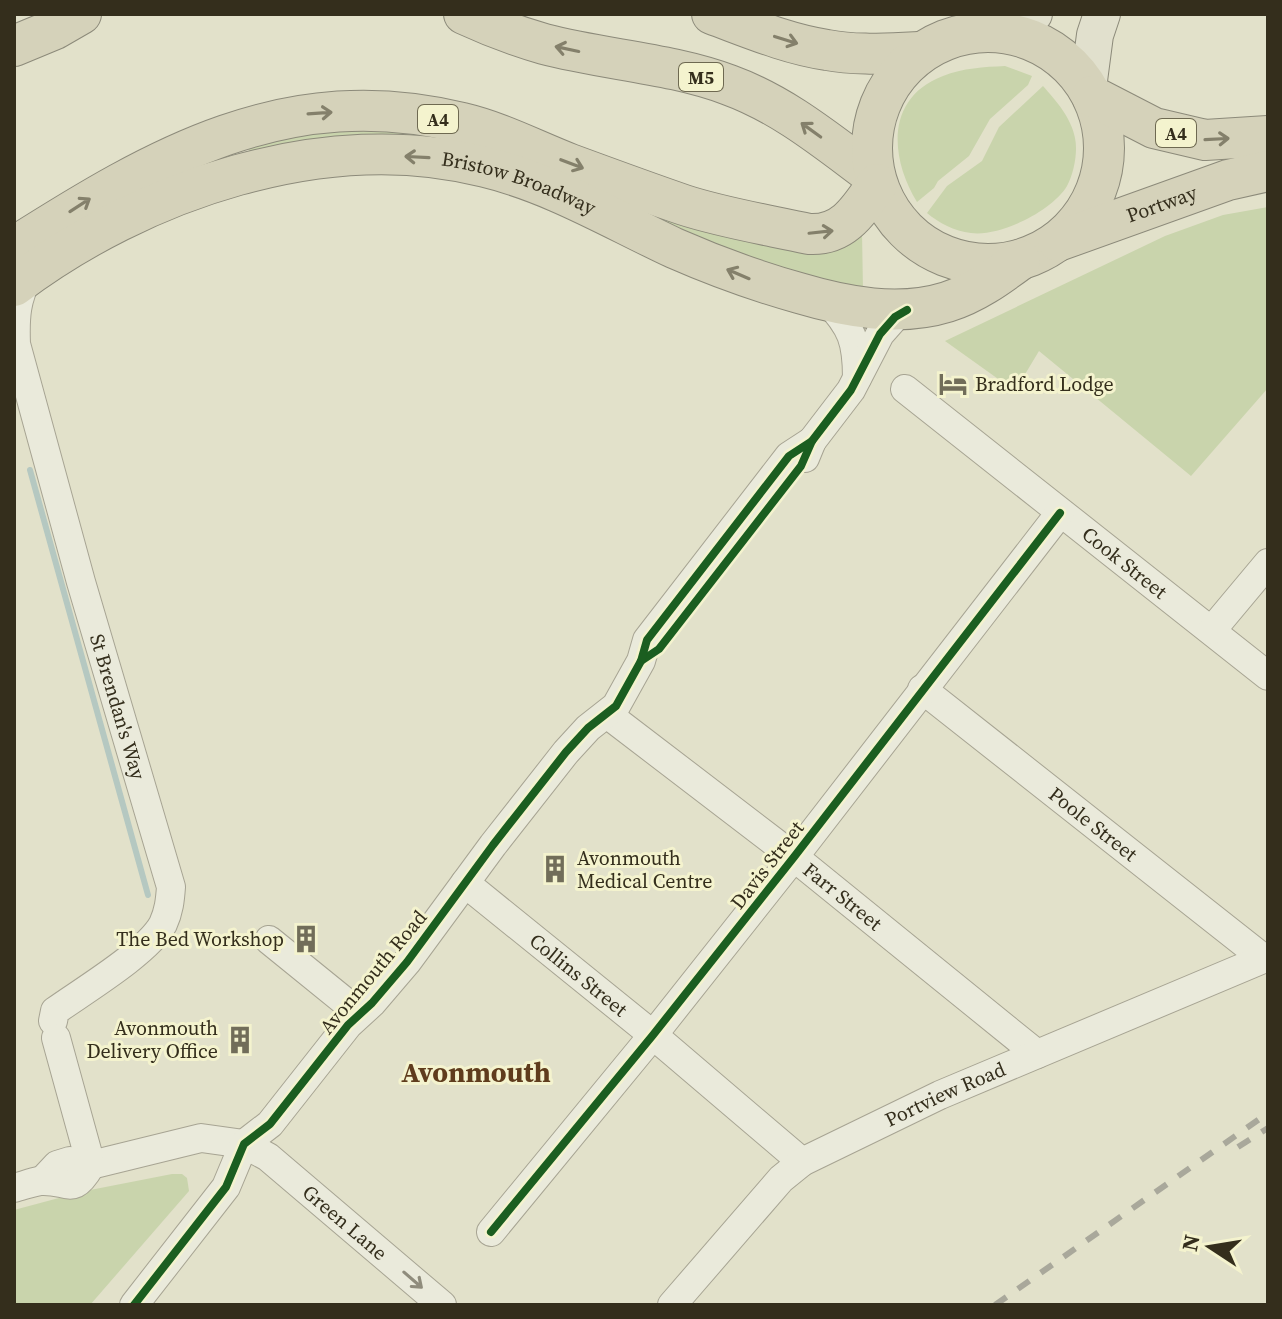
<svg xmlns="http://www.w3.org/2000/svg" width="1282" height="1319" viewBox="0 0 1282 1319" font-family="'Source Serif 4',serif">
  <rect width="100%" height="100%" fill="#e2e1ca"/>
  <!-- green -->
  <g fill="#c9d4ac">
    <path d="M1005,66L1032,76L1028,85L990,119L969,156L938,181L934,188L917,202C890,158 885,98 943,76C963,68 984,67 1005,66Z"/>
    <path d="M1043,86C1056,101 1071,117 1075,138C1078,152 1074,173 1067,186C1052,211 1000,237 971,233C954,231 939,223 927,213L947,186L982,161L999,127Z"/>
    <polygon points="360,121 862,232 863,291 796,281 581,189 252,160 246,141"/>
    <polygon points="1268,207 1268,388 1191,476 1039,351 1015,391 945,341 1165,236 1223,215"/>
    <polygon points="172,1174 182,1174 187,1178 189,1191 90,1305 14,1305 14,1210 85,1191"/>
  </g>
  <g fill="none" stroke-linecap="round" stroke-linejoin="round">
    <!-- stream -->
    <polyline stroke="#b5c8c1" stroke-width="6" points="30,470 148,895"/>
    <defs>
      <g id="minor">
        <path id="s1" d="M29,275C16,299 15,317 16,344L81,582L171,887C170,900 169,911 163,924C148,952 83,991 55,1011L53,1021"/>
        <path d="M827,301C852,327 857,342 857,378"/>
        <path id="s2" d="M905,389L1268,676"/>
        <polyline points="805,458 812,441 851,390 880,334 895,317 907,310"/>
        <polyline points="1212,630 1268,563"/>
        <path id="s3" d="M922,689L1263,958"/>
        <path id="s4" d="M607,714L794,857L1037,1054"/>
        <path id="s5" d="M465,883L653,1035L802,1162"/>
        <polyline points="269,940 359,1013"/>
        <polyline points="56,1038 91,1165"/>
        <path id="s6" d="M42,1181L57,1165L70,1161L91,1165L201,1138L244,1144L268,1157L442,1305"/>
        <path d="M14,1188C22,1186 32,1182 40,1181C69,1179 72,1198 91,1165"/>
        <polyline points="491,1232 653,1035 794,857 1060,513"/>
        <polyline points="134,1305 226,1187 244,1144 270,1124 348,1025 372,1003 407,962 493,845 566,752 588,728 616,706 641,661 647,640 789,456 812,441"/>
        <path id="s7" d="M672,1305L781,1179L802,1162L940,1095L1268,957"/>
      </g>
      <g id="major">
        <polyline points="981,31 1034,14"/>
        <polyline points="1088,88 1095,35 1102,14"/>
      </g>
      <g id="highway">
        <path d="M464,14C490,26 516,36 544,44C605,60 670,63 729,85C784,105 828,142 874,176"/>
        <path d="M712,14C750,28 787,44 827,50C858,56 890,53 921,52"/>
        <circle cx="988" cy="148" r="116"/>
        <polyline points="14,46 55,29 81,14"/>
        <polyline points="1092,96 1154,128 1205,140 1268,136"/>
        <path id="s8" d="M1058,241L1228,180L1268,171"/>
        <path d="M14,247C156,157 287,80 462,123C500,132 534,150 570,164C608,178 646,192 684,205C724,218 768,225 809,234C844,236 859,210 877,184"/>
        <path id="s9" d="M14,286C141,190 326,126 485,167C552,183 612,219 674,248C715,266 756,281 799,293C846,307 899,317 947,302C975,293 997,277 1020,260"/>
      </g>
    </defs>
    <!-- minor casing -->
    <use href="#minor" stroke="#a7a493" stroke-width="30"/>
    <!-- major casing -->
    <use href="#major" stroke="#8c8a7a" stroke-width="38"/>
    <!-- highway casing -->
    <use href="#highway" stroke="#8c8a7a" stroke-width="42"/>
    <!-- minor -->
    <use href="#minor" stroke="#eaeadb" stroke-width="28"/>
    <!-- major -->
    <use href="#major" stroke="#e1e0cd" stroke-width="36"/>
    <!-- highway -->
    <use href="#highway" stroke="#d5d2ba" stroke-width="40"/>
    <!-- rail -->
    <g stroke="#a9a89b" stroke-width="6" stroke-dasharray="14 14" stroke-linecap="butt">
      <polyline points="1238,1147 1268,1128"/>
      <polyline points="995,1305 1268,1113"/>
    </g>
    <defs>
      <g id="cycleway">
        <polyline points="641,661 659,649 801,466 812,441 851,390 880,334 895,317 907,310"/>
        <polyline points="491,1232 653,1035 794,857 1060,513"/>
        <polyline points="134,1305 226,1187 244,1144 270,1124 348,1025 372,1003 407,962 493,845 566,752 588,728 616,706 641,661 647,640 789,456 812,441"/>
      </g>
    </defs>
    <!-- cycleway casing -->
    <use href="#cycleway" stroke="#f4f3ce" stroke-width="13"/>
    <!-- cycleway -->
    <use href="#cycleway" stroke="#1b5e20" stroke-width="8"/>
  </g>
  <!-- one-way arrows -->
  <defs><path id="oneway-shaft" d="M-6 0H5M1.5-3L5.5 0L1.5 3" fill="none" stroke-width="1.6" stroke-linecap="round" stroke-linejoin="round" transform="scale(2)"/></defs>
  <g stroke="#84806b">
    <use href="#oneway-shaft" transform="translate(786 40) rotate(17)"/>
    <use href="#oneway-shaft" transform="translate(567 49) rotate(-168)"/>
    <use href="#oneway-shaft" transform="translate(320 113) rotate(-4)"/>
    <use href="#oneway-shaft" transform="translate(811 130) rotate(-144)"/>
    <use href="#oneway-shaft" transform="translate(1217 139) rotate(-3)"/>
    <use href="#oneway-shaft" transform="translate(417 157) rotate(-177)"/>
    <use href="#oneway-shaft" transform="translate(572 164) rotate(21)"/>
    <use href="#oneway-shaft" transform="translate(80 205) rotate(-33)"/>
    <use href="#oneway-shaft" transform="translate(821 232) rotate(-6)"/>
    <use href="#oneway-shaft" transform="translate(738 274) rotate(-157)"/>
  </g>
  <use stroke="#8f8c7c" href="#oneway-shaft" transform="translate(413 1280) rotate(41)"/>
  <!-- icons -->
  <defs>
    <symbol id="hotel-bare" viewBox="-9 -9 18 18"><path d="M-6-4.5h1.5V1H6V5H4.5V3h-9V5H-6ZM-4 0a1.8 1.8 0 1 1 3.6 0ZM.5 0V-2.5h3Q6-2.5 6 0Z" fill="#716d59" stroke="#f4f3ce" stroke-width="2.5" paint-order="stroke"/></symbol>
    <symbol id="building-bare" viewBox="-9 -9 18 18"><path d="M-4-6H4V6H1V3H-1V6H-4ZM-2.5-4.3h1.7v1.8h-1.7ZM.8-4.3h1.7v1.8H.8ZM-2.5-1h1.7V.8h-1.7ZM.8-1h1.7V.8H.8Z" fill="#716d59" stroke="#f4f3ce" stroke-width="2.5" paint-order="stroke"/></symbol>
  </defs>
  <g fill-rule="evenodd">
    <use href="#hotel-bare" x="933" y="364" width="40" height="40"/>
    <use href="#building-bare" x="535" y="849" width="40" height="40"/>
    <use href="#building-bare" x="286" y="919" width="40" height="40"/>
    <use href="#building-bare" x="220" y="1020" width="40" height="40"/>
  </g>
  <g text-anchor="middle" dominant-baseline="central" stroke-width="6" stroke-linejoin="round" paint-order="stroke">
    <!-- shield labels -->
    <g fill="#f4f3ce" stroke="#6e6951" stroke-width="2">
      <rect x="679" y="63" width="44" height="28" rx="6"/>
      <rect x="418" y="105" width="40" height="28" rx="6"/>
      <rect x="1156" y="119" width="40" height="28" rx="6"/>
    </g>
    <g font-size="18" font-weight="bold" fill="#342e1c">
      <text x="701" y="77">M5</text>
      <text x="438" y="119">A4</text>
      <text x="1176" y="133">A4</text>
    </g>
    <!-- street labels -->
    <g font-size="20" fill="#342e1c" stroke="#f4f3ce">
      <text stroke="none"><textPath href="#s9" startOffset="538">Bristow Broadway</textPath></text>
      <text stroke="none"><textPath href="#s8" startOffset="110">Portway</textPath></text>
      <text stroke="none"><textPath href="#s2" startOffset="280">Cook Street</textPath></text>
      <text stroke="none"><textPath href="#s1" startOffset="448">St Brendan's Way</textPath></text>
      <text stroke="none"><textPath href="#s3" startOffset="218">Poole Street</textPath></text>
      <text transform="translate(767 865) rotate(-52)">Davis Street</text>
      <text stroke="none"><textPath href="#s4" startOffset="298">Farr Street</textPath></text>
      <text transform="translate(373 972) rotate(-50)">Avonmouth Road</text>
      <text stroke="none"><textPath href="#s5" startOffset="146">Collins Street</textPath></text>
      <text stroke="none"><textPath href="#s7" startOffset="352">Portview Road</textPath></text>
      <text stroke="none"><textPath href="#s6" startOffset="342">Green Lane</textPath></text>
    </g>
    <!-- poi labels -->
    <g font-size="20" fill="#342e1c" stroke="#f4f3ce" text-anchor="start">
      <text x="975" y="384">Bradford Lodge</text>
      <text x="577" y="858">Avonmouth<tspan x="577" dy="23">Medical Centre</tspan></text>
      <text x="284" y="939" text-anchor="end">The Bed Workshop</text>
      <text x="218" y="1028" text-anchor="end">Avonmouth<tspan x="218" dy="23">Delivery Office</tspan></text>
    </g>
    <!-- district labels -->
    <g font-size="28" font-weight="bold" fill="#5f3c1d" stroke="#f4f3ce">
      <text x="476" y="1072">Avonmouth</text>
    </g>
  </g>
  <!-- border -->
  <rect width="1282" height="1319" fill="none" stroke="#342e1c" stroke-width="32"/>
  <!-- north arrow -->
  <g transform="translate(1210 1247) rotate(282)" stroke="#f4f3ce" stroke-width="6" paint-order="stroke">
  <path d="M0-6L14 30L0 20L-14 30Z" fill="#342e1c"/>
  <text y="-12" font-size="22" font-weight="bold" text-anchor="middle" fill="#342e1c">N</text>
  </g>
</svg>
